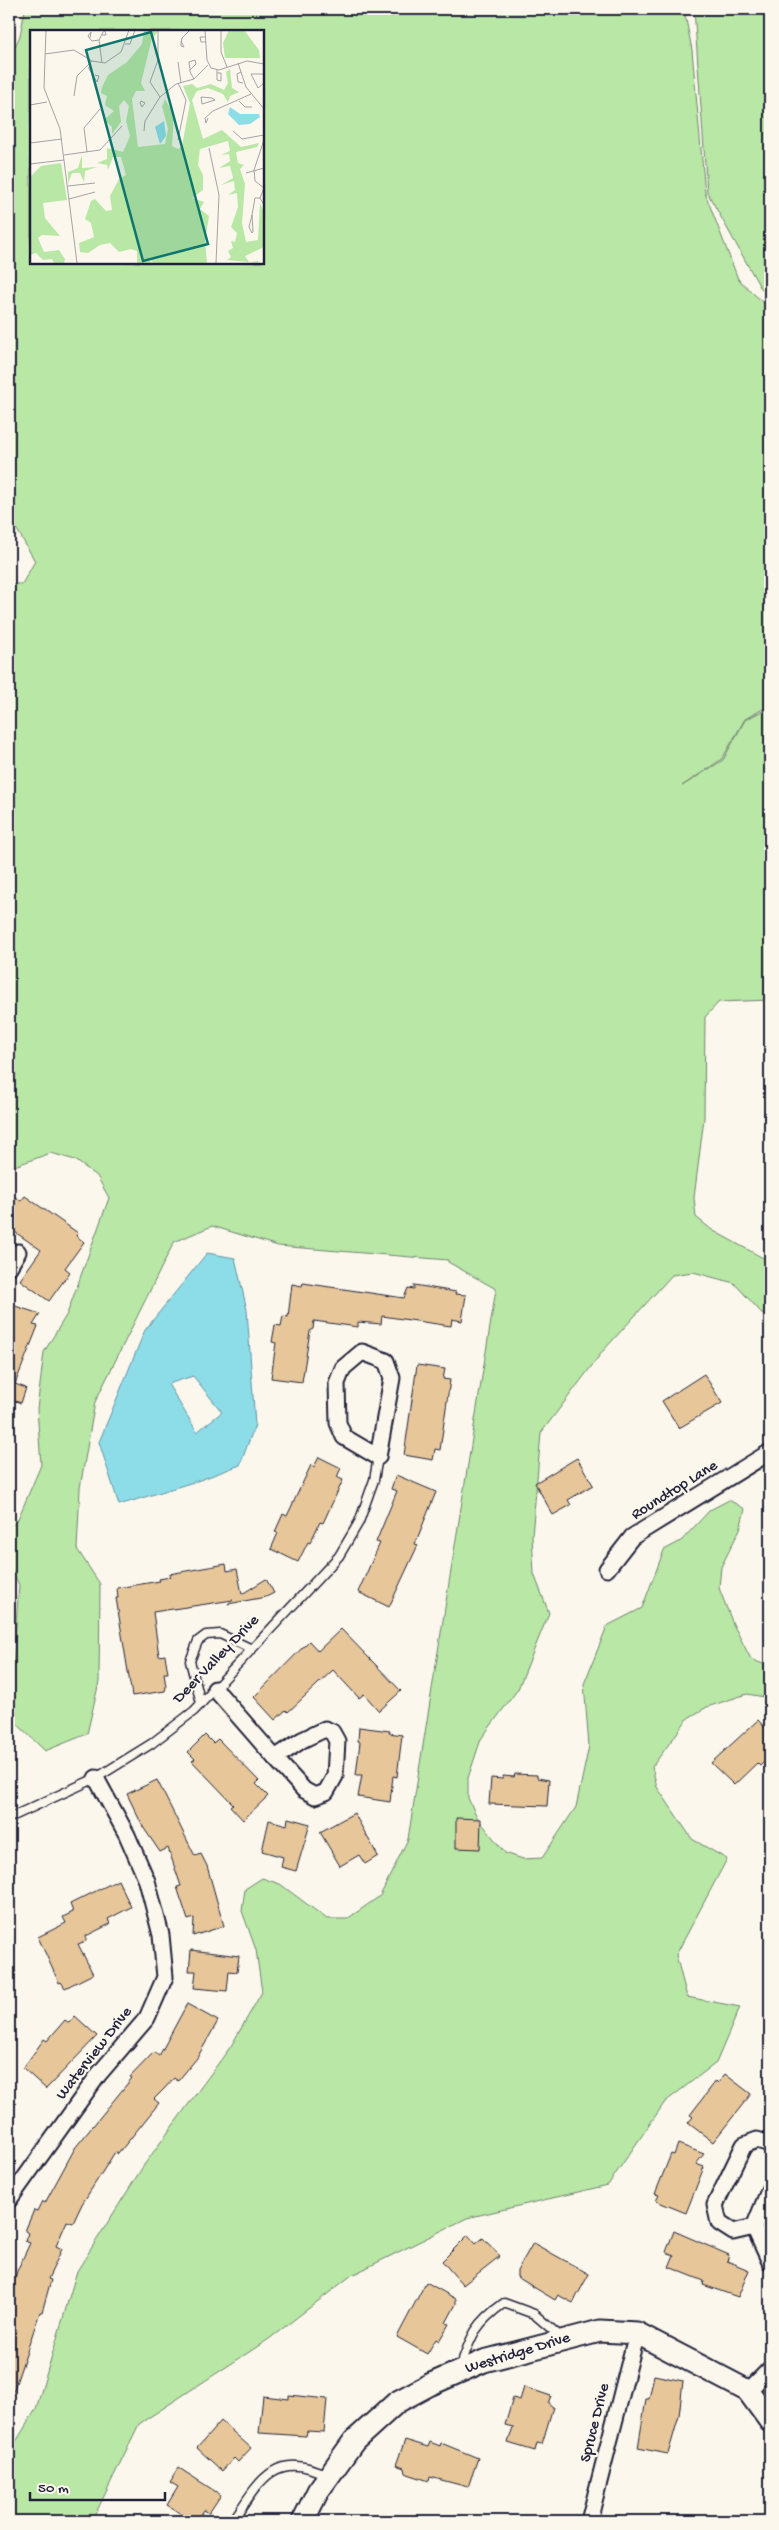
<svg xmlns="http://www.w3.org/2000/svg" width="779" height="2530" viewBox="0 0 779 2530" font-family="'Gochi Hand',sans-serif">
  <rect width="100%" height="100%" fill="#fbf7ec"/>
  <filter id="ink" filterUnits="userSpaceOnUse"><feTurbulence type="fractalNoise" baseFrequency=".02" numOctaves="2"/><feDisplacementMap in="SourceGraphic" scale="10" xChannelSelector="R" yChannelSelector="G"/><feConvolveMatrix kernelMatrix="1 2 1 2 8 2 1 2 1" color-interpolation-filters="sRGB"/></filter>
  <g filter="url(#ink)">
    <!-- green -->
    <g fill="#b9e7a5" stroke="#6e8470" fill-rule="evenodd">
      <path d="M25,9H684L692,50L705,193L738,279L770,309V705L745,719L722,759L682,786L723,760L745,720L770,707V1000L719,1002L705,1017L704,1118L694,1198L696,1217L712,1230L763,1258L770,1257V1322L734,1283L693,1272L672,1275L603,1351L541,1433L532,1536L534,1574L549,1613L518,1689L481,1739L468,1778V1798L477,1817L505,1853L523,1859L542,1858L576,1807L589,1746L584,1684L607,1626L642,1608L664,1550L681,1541L710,1510L729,1500L745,1509L740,1529L721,1567L719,1588L733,1624L751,1659L770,1667V1698L747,1694L707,1707L688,1718L652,1767L657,1787L692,1839L727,1859L676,1955L687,1997L740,2007L716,2063L665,2102L608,2185L467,2218L352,2275L269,2339L139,2424L92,2521H9V2453L36,2409L77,2271L144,2165L231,2046L262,1992L256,1950L242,1911L245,1889L262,1878L280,1884L327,1919H347L380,1896L408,1839L496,1289L448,1262V1260L278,1246L212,1226L174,1242L95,1402L80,1488L77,1549L100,1584L99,1682L87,1734L45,1751L9,1716L19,1585L9,1564V1529L18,1519L41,1465L37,1409L44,1352L67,1314L109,1198L97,1176L75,1160L51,1153L9,1168V584H22L35,561L9,516V58L20,36ZM31,31H262V262H31Z"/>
      <polygon points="694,9 770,9 770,298 760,287 707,192"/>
    </g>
    <!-- water -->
    <path fill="#8ddde9" stroke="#6292a3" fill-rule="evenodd" d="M207,1253L235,1258L247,1310L255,1425L240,1465L200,1480L119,1505L99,1442L145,1330ZM193,1376L222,1412L197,1432L168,1384Z"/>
    <!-- building -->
    <g fill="#e7c799" stroke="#22223b">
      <polygon points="9,1193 21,1201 25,1196 78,1233 76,1236 84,1242 65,1268 70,1272 49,1301 20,1280 41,1250 9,1228"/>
      <polygon points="303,1283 404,1298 408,1288 414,1289 414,1285 456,1292 455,1294 466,1295 462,1321 452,1319 451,1326 382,1316 381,1324 358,1322 358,1327 314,1321 313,1329 310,1331 302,1382 271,1378 276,1343 272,1342 275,1325 281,1326 283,1316 288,1317 292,1284 302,1286"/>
      <polygon points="9,1304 40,1314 33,1325 38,1326 15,1384 26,1388 21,1403 9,1399"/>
      <polygon points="417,1365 445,1369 443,1379 450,1380 440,1450 435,1449 433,1460 404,1455"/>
      <polygon points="704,1374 722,1403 679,1428 662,1401"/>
      <polygon points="319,1457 341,1468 337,1477 343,1480 323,1523 320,1522 310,1543 308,1542 298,1562 271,1549 278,1533 275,1532 283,1514 287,1516 311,1465 314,1467"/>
      <polygon points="577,1458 593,1485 568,1500 571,1505 553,1515 535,1483"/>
      <polygon points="396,1475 436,1492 415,1544 418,1545 389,1607 358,1592 380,1543 376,1542 397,1491 391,1489"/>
      <polygon points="226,1564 227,1571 237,1569 242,1594 266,1579 274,1593 266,1597 228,1604 233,1600 153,1612 159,1656 165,1655 168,1673 164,1673 166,1687 165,1691 132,1696 116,1598 118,1598 117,1588 160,1581 159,1579 170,1577 169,1574"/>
      <polygon points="341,1629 401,1691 379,1711 364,1694 359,1698 333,1670 288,1712 286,1710 275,1720 254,1697 309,1641 318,1651"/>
      <polygon points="758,1720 770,1733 770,1756 760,1766 757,1763 734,1785 711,1763"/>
      <polygon points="359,1727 390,1731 389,1733 402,1735 397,1777 393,1776 390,1802 358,1797 362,1775 356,1775 360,1742 358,1741"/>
      <polygon points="205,1735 213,1743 218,1739 259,1781 256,1784 268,1796 243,1820 230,1806 233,1804 192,1761 195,1759 188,1752"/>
      <polygon points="515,1774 537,1775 537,1778 549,1780 547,1806 489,1804 491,1778 503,1779 503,1776 514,1777"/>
      <polygon points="157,1780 195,1856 201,1854 207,1866 224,1926 193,1936 194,1918 188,1920 177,1887 181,1886 168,1848 160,1852 143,1827 127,1794"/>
      <polygon points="354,1813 378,1856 365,1864 359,1855 340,1866 320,1832"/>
      <polygon points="288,1818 310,1824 296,1871 281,1867 283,1857 262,1851 269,1820 287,1825"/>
      <polygon points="456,1818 481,1819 480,1849 456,1848"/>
      <polygon points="118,1880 131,1907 108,1919 110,1924 86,1936 86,1941 78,1944 93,1974 65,1988 61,1982 59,1983 38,1937 66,1923 63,1917 73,1912 70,1904"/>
      <polygon points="191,1950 239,1956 237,1972 229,1971 227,1991 194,1988 196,1971 189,1971"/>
      <polygon points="187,2004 218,2021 197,2058 178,2081 174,2078 164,2089 154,2099 159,2103 118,2154 115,2152 82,2204 73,2223 67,2221 56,2246 62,2249 48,2279 51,2280 42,2312 40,2312 12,2395 9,2394 9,2299 17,2271 30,2243 25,2241 28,2233 25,2231 34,2210 37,2211 42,2201 45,2203 75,2148 132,2078 130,2077 154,2052 159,2056"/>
      <polygon points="75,2016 97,2036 46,2089 23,2068 44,2039 47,2041 65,2020 69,2023"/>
      <polygon points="725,2074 751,2094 713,2142 688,2123 693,2117 690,2115 716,2081 718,2083"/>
      <polygon points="678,2144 704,2154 696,2164 704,2167 686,2213 656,2201 659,2195 655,2194 671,2154 674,2155"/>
      <polygon points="674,2231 729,2255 727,2261 749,2270 738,2297 703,2285 704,2281 669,2267 674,2255 666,2252"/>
      <polygon points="468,2235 476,2244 483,2238 500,2256 463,2285 442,2261"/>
      <polygon points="533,2243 589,2274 573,2303 558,2295 555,2300 517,2277 517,2271"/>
      <polygon points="426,2282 456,2299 456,2304 446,2323 449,2324 439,2341 436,2339 427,2354 397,2337"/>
      <polygon points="654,2375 683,2381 679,2416 668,2454 638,2448 646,2399 649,2399"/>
      <polygon points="524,2387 551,2396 548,2403 553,2407 542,2444 537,2443 535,2451 508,2443 513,2427 505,2425 513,2398 520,2400"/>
      <polygon points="289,2395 327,2399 324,2432 307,2431 306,2436 259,2433 263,2396 289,2399"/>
      <polygon points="221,2421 251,2448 238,2462 234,2458 222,2471 197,2448"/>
      <polygon points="405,2440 428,2447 430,2442 440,2446 441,2443 478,2458 468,2487 430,2477 429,2481 405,2473 404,2468 396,2465"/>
      <polygon points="179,2468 221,2495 209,2513 204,2510 197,2521 192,2521 167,2505 178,2487 170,2482"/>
    </g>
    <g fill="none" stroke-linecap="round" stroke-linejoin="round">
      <defs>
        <g id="lane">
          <polyline points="201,1703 190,1661 198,1641 206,1635 220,1634 252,1649"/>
          <polyline points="9,1818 96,1778 151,1744 194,1711 339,1556 359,1522 374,1480 378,1457"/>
          <path d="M460,2368C471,2335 476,2323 504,2303L534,2314L562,2338"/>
          <path d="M233,2521C259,2481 276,2448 328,2476"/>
        </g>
        <g id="street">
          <polyline points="9,1267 18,1252"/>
          <polygon points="362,1352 386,1361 392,1378 378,1457 344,1437 338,1423 337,1383 343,1368"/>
          <polyline points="607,1569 632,1537 770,1452"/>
          <polyline points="215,1689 275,1758"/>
          <polygon points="325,1729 332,1732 337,1741 335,1776 326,1792 315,1796 304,1790 275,1758 302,1740"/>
          <polyline points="770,2188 754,2227 770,2262"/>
          <polyline points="9,2200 99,2074 147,2018 165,1977 161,1935 147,1881 127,1835 96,1778"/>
          <polyline points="754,2227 733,2232 719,2223 715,2205 744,2145 757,2140 770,2144"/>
          <polyline points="748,2391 770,2369"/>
          <polyline points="589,2521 637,2333"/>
        </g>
        <polyline id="secondary" points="303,2521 318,2491 354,2441 397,2402 429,2385 484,2361 600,2331 637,2333 748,2391 770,2421"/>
      </defs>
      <!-- lane casing -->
      <use href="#lane" stroke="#22223b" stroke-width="11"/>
      <!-- street casing -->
      <use href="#street" stroke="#22223b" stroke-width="19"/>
      <!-- secondary casing -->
      <use href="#secondary" stroke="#22223b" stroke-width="25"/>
      <!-- lane -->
      <use href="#lane" stroke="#fbf7ec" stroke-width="8"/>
      <!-- street -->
      <use href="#street" stroke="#fbf7ec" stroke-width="15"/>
      <!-- secondary -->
      <use href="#secondary" stroke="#fbf7ec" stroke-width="21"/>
    </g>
  </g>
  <g text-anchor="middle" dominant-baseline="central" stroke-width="4.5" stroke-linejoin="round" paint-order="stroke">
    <!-- street labels -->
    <g font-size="16" fill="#22223b" stroke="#fbf7ec">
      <text transform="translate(675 1491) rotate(-32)">Roundtop Lane</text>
      <text transform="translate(217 1660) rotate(-46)">Deer Valley Drive</text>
      <text transform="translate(95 2054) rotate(-52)">Waterview Drive</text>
      <text transform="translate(518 2354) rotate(-17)">Westridge Drive</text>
      <text transform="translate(596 2423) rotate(-76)">Spruce Drive</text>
    </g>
  </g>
  <!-- overview -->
  <g transform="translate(30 30)">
    <rect width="234" height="234" fill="#fbf7ec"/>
    <path d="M114,0H126L127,3L122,8L111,53L115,61H106L102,69L108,117L135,114L138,99L132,76L135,69L144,85L142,116L148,119L152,116L160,73L153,56L162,54L167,58L181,54L194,60L198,53L196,42L200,39L202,58L209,62L200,66L198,72L193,64L178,58L167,61L162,70L173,109L192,100L211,117L229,113L227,117L206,122L208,133L214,135L210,139L215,154L212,193L216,212L228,210L230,173L233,180L234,217L215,226L219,232L229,231L228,233L197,230L201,227L198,221L203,218L201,211L205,212L207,203L201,197L208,177L207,163L198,165L205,160L204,151L191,155L203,148L200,136L189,138L200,131L199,124L191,125L200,121L198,111L170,119L168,135L173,145V160L162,168L174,172L170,179L179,186L175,211L177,233H123L119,227L121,233H107V221L101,219L89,222L80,213L70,215L58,223L50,222L49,213L64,207L61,193L55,189L61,171L65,169L76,181L82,180L80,166L89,149L96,145L91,127H83L78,140L77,135L67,133L77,129V118L93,122L100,106L96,91L99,76L94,70L89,76L91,92L82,104V97L74,90L84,81L75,75L77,66L71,63L72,57L78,45L97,32L112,14ZM199,0H214L229,20L230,28H195L193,13ZM52,125V138L67,137L55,141L54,152L50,143H42L38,153V142L48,138ZM31,133L37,170L13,173L15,188L30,206L12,205L8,208L14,222L29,220L35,229L34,233H24L22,229L13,230L6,223L0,225V147L11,136Z" fill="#b9e7a5"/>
    <path d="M200,77L210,84H229L230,87L220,94L209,95L198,84ZM134,91L136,106L130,114L125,97Z" fill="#8ddde9"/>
    <path fill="none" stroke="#a4a2a5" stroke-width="1" d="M16,0L14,58L30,99L47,233M128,0V30L120,52L130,67M175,0L177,30L181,38L189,40L217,31L234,34M191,0V22L197,37M72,5H76L75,1L73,2L69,10L72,33M175,7H170L171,12H176M60,8L61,2L58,6L61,10L62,11L69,10M151,11L154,17L151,16V13L152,8L160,0M95,14H100L105,0M15,24L44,20L62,31L75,33L91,22L99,0M148,32L151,53M208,33L216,57L234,79M58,37L67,52L69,46L65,45M160,40L166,34L165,30L159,32L160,40V42L164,49M211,42L207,44L208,52L213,53M187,43H191V51L187,50V40M234,44H221L228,58L234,53M148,53L156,70L148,110M44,66L47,46L62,31M171,67L182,68L185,70L172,74ZM111,71L115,73L112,77L110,73ZM209,71L215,77H222M0,75L17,72M178,88L176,93L175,88L183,81L221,64M114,101L115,91L130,67L146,54L164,49L178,35M203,101L212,109L234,105M0,113L32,109M179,118L189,165L186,233M57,122L54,98L70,79M34,125L70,120L92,96M0,134L34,130M216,143L234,138M38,156L65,153M230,168L234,158L225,151L224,140L234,110M39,169L65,162M222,185L223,202L222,203L219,197ZM222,185L225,168H230L234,175"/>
    <path fill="#0f766e" fill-opacity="0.15" stroke="#0f766e" stroke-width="2.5" d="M121,2L178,214L113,231L56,20Z"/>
    <rect width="234" height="234" fill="none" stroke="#22223b" stroke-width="2.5"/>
  </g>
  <!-- margin -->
  <rect width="779" height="2530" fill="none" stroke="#fbf7ec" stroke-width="30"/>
  <rect x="15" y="15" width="749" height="2500" fill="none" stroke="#22223b" stroke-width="2" filter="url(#ink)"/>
  <!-- scale -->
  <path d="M30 2492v8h135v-8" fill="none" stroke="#22223b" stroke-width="2.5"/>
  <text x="38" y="2492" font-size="15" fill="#22223b" stroke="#fbf7ec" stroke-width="4" paint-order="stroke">50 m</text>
</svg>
